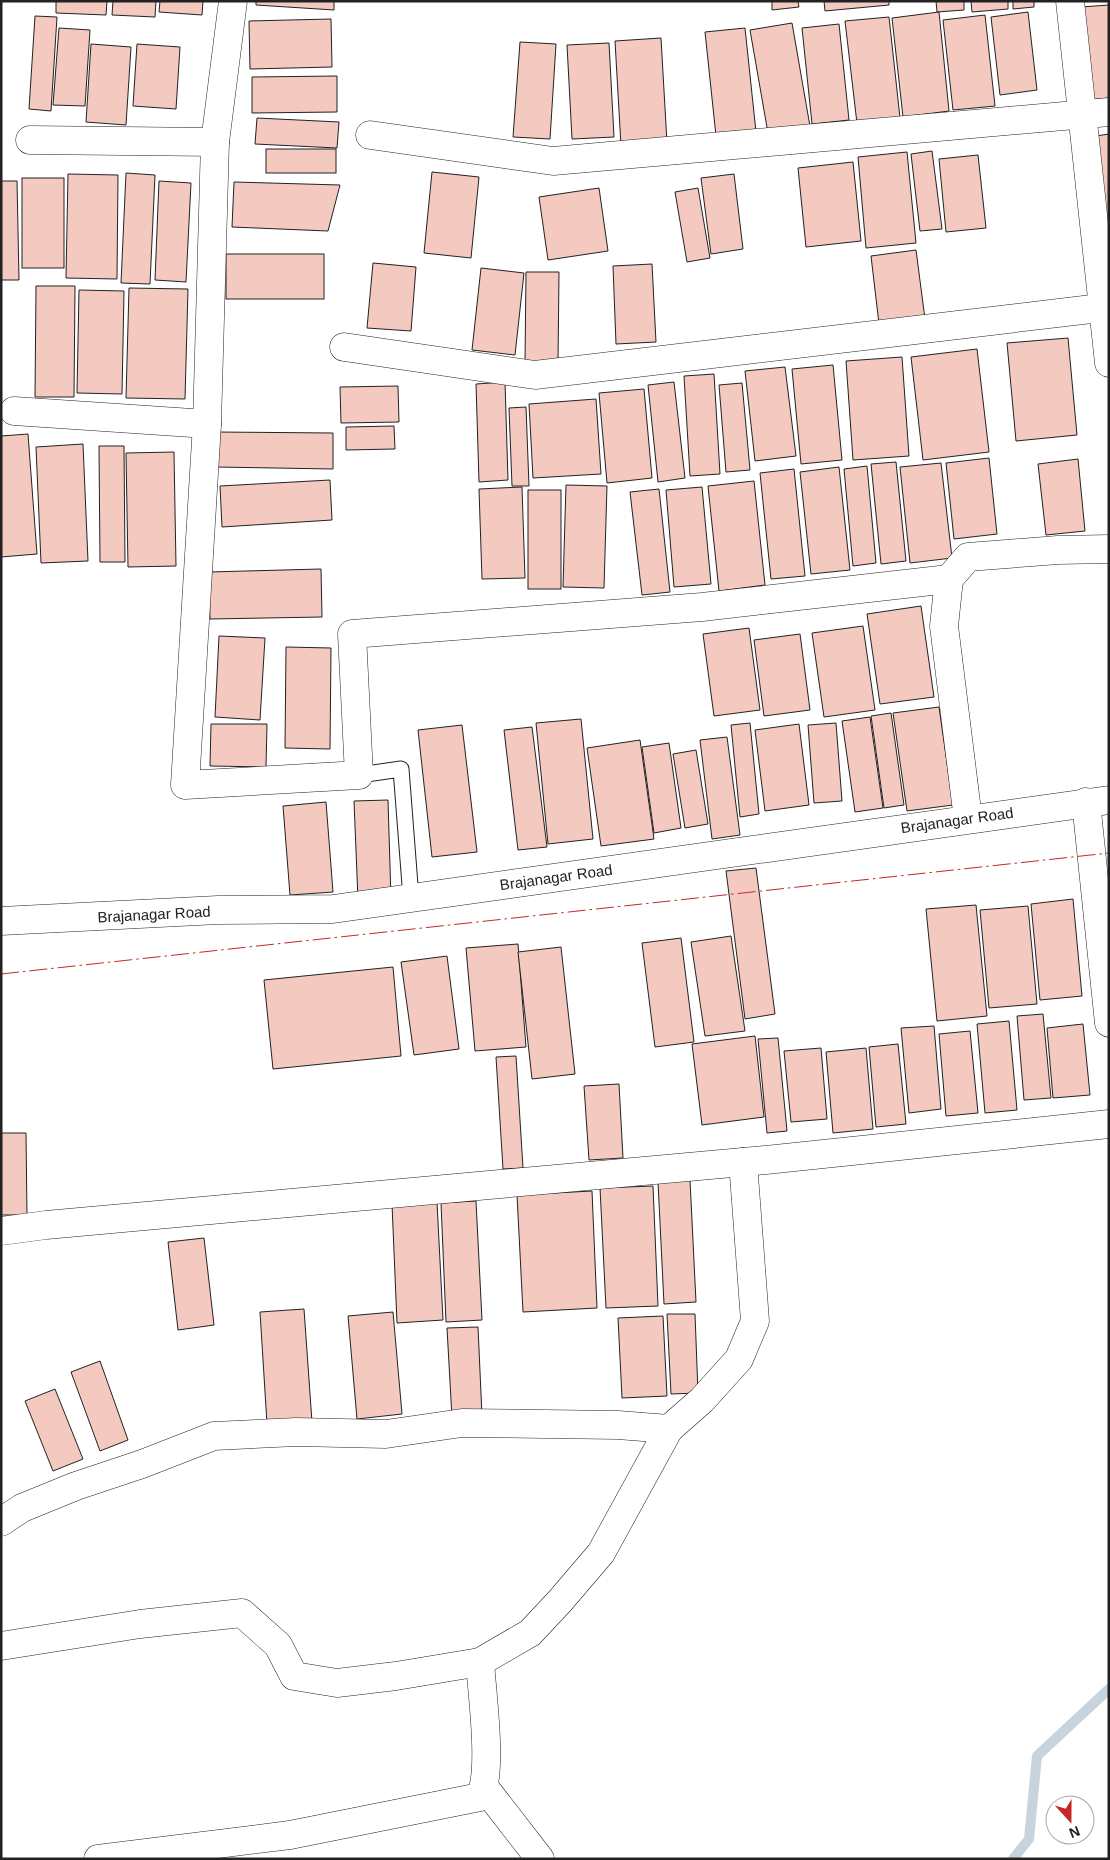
<svg xmlns="http://www.w3.org/2000/svg" width="1110" height="1860" viewBox="0 0 1110 1860" font-family="Helvetica,sans-serif">
  <rect width="100%" height="100%" fill="#fff"/>
  <g fill="none" stroke-linecap="round" stroke-linejoin="round">
    <!-- stream -->
    <polyline stroke="#c7d3dd" stroke-width="10" points="1013,1859 1029,1839 1037,1756 1109,1689"/>
  </g>
  <!-- building -->
  <g fill="#f3c9c0" stroke="#222">
    <polygon points="56,1 107,1 106,15 56,13"/>
    <polygon points="113,1 156,1 155,17 112,15"/>
    <polygon points="160,1 203,1 202,15 159,12"/>
    <polygon points="256,1 334,1 334,10 256,5"/>
    <polygon points="772,1 798,1 799,7 772,10"/>
    <polygon points="824,1 889,1 889,5 825,11"/>
    <polygon points="936,1 964,1 964,10 937,12"/>
    <polygon points="971,1 1008,1 1008,9 972,12"/>
    <polygon points="1013,1 1034,1 1034,7 1013,9"/>
    <polygon points="1109,5 1109,98 1088,100 1081,7"/>
    <polygon points="939,12 949,111 903,117 892,18"/>
    <polygon points="1028,12 1037,90 1000,95 991,17"/>
    <polygon points="985,15 995,106 953,110 943,20"/>
    <polygon points="35,16 57,17 51,111 29,109"/>
    <polygon points="889,17 901,127 858,132 845,21"/>
    <polygon points="331,19 332,67 250,69 249,21"/>
    <polygon points="792,23 811,132 769,139 750,30"/>
    <polygon points="839,24 849,120 812,124 802,28"/>
    <polygon points="59,28 90,30 85,106 53,105"/>
    <polygon points="745,28 756,132 716,136 705,32"/>
    <polygon points="661,38 667,143 621,146 615,41"/>
    <polygon points="520,42 556,44 550,139 513,137"/>
    <polygon points="609,43 614,137 572,139 567,45"/>
    <polygon points="91,44 131,47 126,125 86,122"/>
    <polygon points="137,44 180,47 176,109 133,106"/>
    <polygon points="337,76 337,112 252,113 252,77"/>
    <polygon points="257,118 339,122 337,148 255,144"/>
    <polygon points="1109,134 1109,214 1104,214 1096,136"/>
    <rect x="266" y="149" width="70" height="24"/>
    <polygon points="932,151 942,229 920,231 911,154"/>
    <polygon points="907,152 916,243 866,248 858,157"/>
    <polygon points="978,155 986,228 946,232 939,159"/>
    <polygon points="853,162 861,241 806,247 798,168"/>
    <polygon points="432,172 479,177 471,258 424,253"/>
    <polygon points="126,173 155,175 150,284 121,283"/>
    <polygon points="68,174 118,175 117,279 66,278"/>
    <polygon points="734,174 743,249 711,254 701,178"/>
    <rect x="22" y="178" width="42" height="90"/>
    <polygon points="1,181 17,181 19,280 1,280"/>
    <polygon points="159,181 191,183 186,282 155,280"/>
    <polygon points="234,182 340,185 328,231 232,227"/>
    <polygon points="599,188 608,251 548,260 539,197"/>
    <polygon points="698,188 710,258 687,262 675,192"/>
    <polygon points="916,250 925,319 879,324 871,256"/>
    <rect x="226" y="254" width="98" height="45"/>
    <polygon points="373,263 416,267 411,331 367,328"/>
    <polygon points="652,264 656,342 616,344 613,266"/>
    <polygon points="481,268 524,273 515,355 472,350"/>
    <polygon points="526,272 559,272 558,362 525,362"/>
    <polygon points="36,286 75,286 74,397 35,397"/>
    <polygon points="129,288 188,289 185,399 126,398"/>
    <polygon points="79,290 124,291 122,394 77,393"/>
    <polygon points="1068,338 1077,435 1016,441 1007,343"/>
    <polygon points="977,349 989,452 923,460 911,357"/>
    <polygon points="902,357 909,456 853,460 846,361"/>
    <polygon points="833,365 842,460 801,464 792,369"/>
    <polygon points="785,367 796,456 755,461 745,371"/>
    <polygon points="714,374 720,474 690,476 684,376"/>
    <polygon points="505,382 508,480 479,482 476,384"/>
    <polygon points="674,382 685,478 658,482 648,385"/>
    <polygon points="742,383 750,470 726,472 719,385"/>
    <polygon points="398,386 399,422 341,423 340,387"/>
    <polygon points="644,389 652,478 607,483 599,393"/>
    <polygon points="596,399 601,474 533,478 529,404"/>
    <polygon points="526,407 529,486 512,486 509,408"/>
    <polygon points="394,426 395,449 346,450 346,427"/>
    <polygon points="217,432 333,433 333,469 216,467"/>
    <polygon points="28,434 37,554 1,557 1,436"/>
    <polygon points="83,444 88,561 41,563 36,447"/>
    <polygon points="99,446 124,446 125,562 100,562"/>
    <polygon points="174,452 176,566 128,567 126,453"/>
    <polygon points="989,458 997,534 954,539 946,463"/>
    <polygon points="1078,459 1085,531 1046,535 1038,464"/>
    <polygon points="896,462 906,561 881,564 871,464"/>
    <polygon points="941,463 952,558 910,563 900,467"/>
    <polygon points="867,466 876,563 853,566 844,469"/>
    <polygon points="839,467 850,570 811,574 800,472"/>
    <polygon points="794,469 805,576 771,579 760,473"/>
    <polygon points="330,480 332,520 222,527 220,486"/>
    <polygon points="754,481 765,585 719,591 708,486"/>
    <polygon points="566,485 607,486 604,588 563,587"/>
    <polygon points="522,487 525,578 482,579 479,489"/>
    <polygon points="702,487 711,584 674,587 666,490"/>
    <polygon points="659,489 670,592 642,595 630,492"/>
    <rect x="528" y="490" width="33" height="99"/>
    <polygon points="321,569 322,617 210,619 209,572"/>
    <polygon points="921,606 934,697 880,704 867,614"/>
    <polygon points="863,626 875,710 824,717 812,633"/>
    <polygon points="749,628 760,710 714,716 703,634"/>
    <polygon points="800,634 810,710 764,716 754,640"/>
    <polygon points="219,636 265,638 260,720 215,717"/>
    <polygon points="286,647 331,648 330,749 285,748"/>
    <polygon points="939,707 953,805 907,811 893,713"/>
    <polygon points="891,713 904,805 884,808 871,716"/>
    <polygon points="870,717 883,808 855,812 842,721"/>
    <polygon points="581,719 593,839 548,844 536,723"/>
    <polygon points="750,723 759,814 740,817 731,725"/>
    <polygon points="836,723 842,801 814,803 808,725"/>
    <polygon points="211,724 267,724 266,767 210,766"/>
    <polygon points="799,724 809,805 765,811 755,730"/>
    <polygon points="462,725 477,852 432,857 418,730"/>
    <polygon points="532,727 547,847 518,850 504,730"/>
    <polygon points="727,737 740,835 712,839 700,740"/>
    <polygon points="640,740 654,839 601,846 587,748"/>
    <polygon points="669,743 681,828 654,833 642,747"/>
    <polygon points="696,750 708,824 685,828 673,754"/>
    <polygon points="388,800 391,899 358,900 354,801"/>
    <polygon points="326,802 333,892 290,895 283,806"/>
    <polygon points="756,868 775,1014 745,1019 726,871"/>
    <polygon points="1073,899 1082,996 1040,1000 1031,904"/>
    <polygon points="976,905 987,1016 937,1021 926,909"/>
    <polygon points="1028,906 1037,1004 989,1008 980,910"/>
    <polygon points="731,936 745,1031 705,1036 691,942"/>
    <polygon points="681,938 694,1042 655,1047 642,943"/>
    <polygon points="518,944 526,1047 475,1051 466,948"/>
    <polygon points="561,947 575,1074 532,1079 518,952"/>
    <polygon points="447,956 459,1049 414,1055 401,962"/>
    <polygon points="393,967 401,1056 273,1069 264,980"/>
    <polygon points="1043,1014 1051,1098 1024,1100 1017,1016"/>
    <polygon points="1009,1021 1017,1110 985,1113 977,1024"/>
    <polygon points="1083,1024 1090,1095 1053,1098 1047,1028"/>
    <polygon points="934,1026 941,1109 909,1113 901,1028"/>
    <polygon points="970,1031 978,1113 946,1116 939,1034"/>
    <polygon points="755,1036 764,1117 702,1125 692,1044"/>
    <polygon points="778,1038 787,1131 767,1133 758,1039"/>
    <polygon points="898,1044 906,1124 876,1127 869,1047"/>
    <polygon points="821,1048 827,1119 791,1122 784,1051"/>
    <polygon points="866,1048 873,1129 833,1133 826,1052"/>
    <polygon points="516,1056 523,1168 503,1169 496,1057"/>
    <polygon points="619,1084 623,1158 589,1160 584,1086"/>
    <polygon points="1,1133 26,1133 27,1215 1,1215"/>
    <polygon points="690,1180 696,1302 664,1304 658,1182"/>
    <polygon points="653,1186 658,1306 606,1308 600,1188"/>
    <polygon points="592,1191 597,1308 523,1312 517,1195"/>
    <polygon points="476,1201 482,1320 446,1322 441,1203"/>
    <polygon points="437,1202 443,1320 397,1323 392,1204"/>
    <polygon points="204,1238 214,1325 178,1330 168,1242"/>
    <polygon points="304,1309 312,1422 267,1424 260,1312"/>
    <polygon points="393,1312 402,1414 357,1419 348,1316"/>
    <polygon points="667,1314 695,1314 698,1393 671,1394"/>
    <polygon points="663,1316 667,1396 622,1398 618,1318"/>
    <polygon points="478,1327 482,1416 452,1418 447,1328"/>
    <polygon points="100,1361 128,1440 100,1451 71,1372"/>
    <polygon points="55,1389 83,1459 53,1471 25,1401"/>
  </g>
  <g fill="none" stroke-linecap="round" stroke-linejoin="round">
    <defs>
      <polyline id="lane" points="359,775 401,769 411,898"/>
      <g id="street">
        <polyline points="233,1 215,142 207,424 185,785 359,775 352,634 702,607 949,579"/>
        <polyline points="1070,1 1109,363"/>
        <polyline points="370,135 553,161 1109,112"/>
        <polyline points="30,140 215,142"/>
        <polyline points="344,347 535,375 1109,307"/>
        <polyline points="14,411 207,424"/>
        <polyline points="1086,802 1109,1023"/>
        <polyline points="968,819 944,626 949,579 968,557 1058,550 1109,549"/>
        <polyline points="1,921 218,910 333,909 1109,800"/>
        <polyline points="1,1231 46,1225 766,1160 1109,1124"/>
        <polyline points="1,1522 22,1508 76,1486 142,1464 214,1436 296,1432 386,1434 462,1423 618,1425 669,1429 702,1400 739,1359 755,1321 743,1162"/>
        <polyline points="1,1646 140,1624 242,1613 278,1645 294,1676 337,1683 396,1676 480,1662 530,1633 560,1601 601,1553 669,1429"/>
        <polyline points="485,1788 540,1859"/>
        <path d="M98,1859L290,1835L480,1797C493,1771 482,1694 480,1662"/>
      </g>
    </defs>
    <!-- lane casing -->
    <use href="#lane" stroke="#222" stroke-width="17"/>
    <!-- street casing -->
    <use href="#street" stroke="#222" stroke-width="29"/>
    <!-- lane -->
    <use href="#lane" stroke="#fff" stroke-width="15"/>
    <!-- street -->
    <use href="#street" stroke="#fff" stroke-width="28"/>
    <!-- power -->
    <polyline stroke="#c62828" stroke-width="1" stroke-dasharray="18 4 2.5 4" stroke-linecap="butt" points="1,974 1109,853"/>
  </g>
  <g text-anchor="middle" dominant-baseline="central" stroke-width="4" stroke-linejoin="round" paint-order="stroke">
    <!-- street labels -->
    <g font-size="15" fill="#222" stroke="#fff">
      <text transform="translate(957 820) rotate(-8)">Brajanagar Road</text>
      <text transform="translate(556 877) rotate(-8)">Brajanagar Road</text>
      <text transform="translate(154 914) rotate(-3)">Brajanagar Road</text>
    </g>
  </g>
  <!-- border -->
  <rect width="1110" height="1860" fill="none" stroke="#222222" stroke-width="5"/>
  <!-- north arrow -->
  <g transform="translate(1070 1820) rotate(159)"><circle r="24" fill="#ffffff" stroke="#a7a7a7"/>
  <path d="M0-4L9 19L0 12L-9 19Z" fill="#c62828"/>
  <text y="-8" font-size="14" font-weight="bold" text-anchor="middle" fill="#222222">N</text>
  </g>
</svg>
